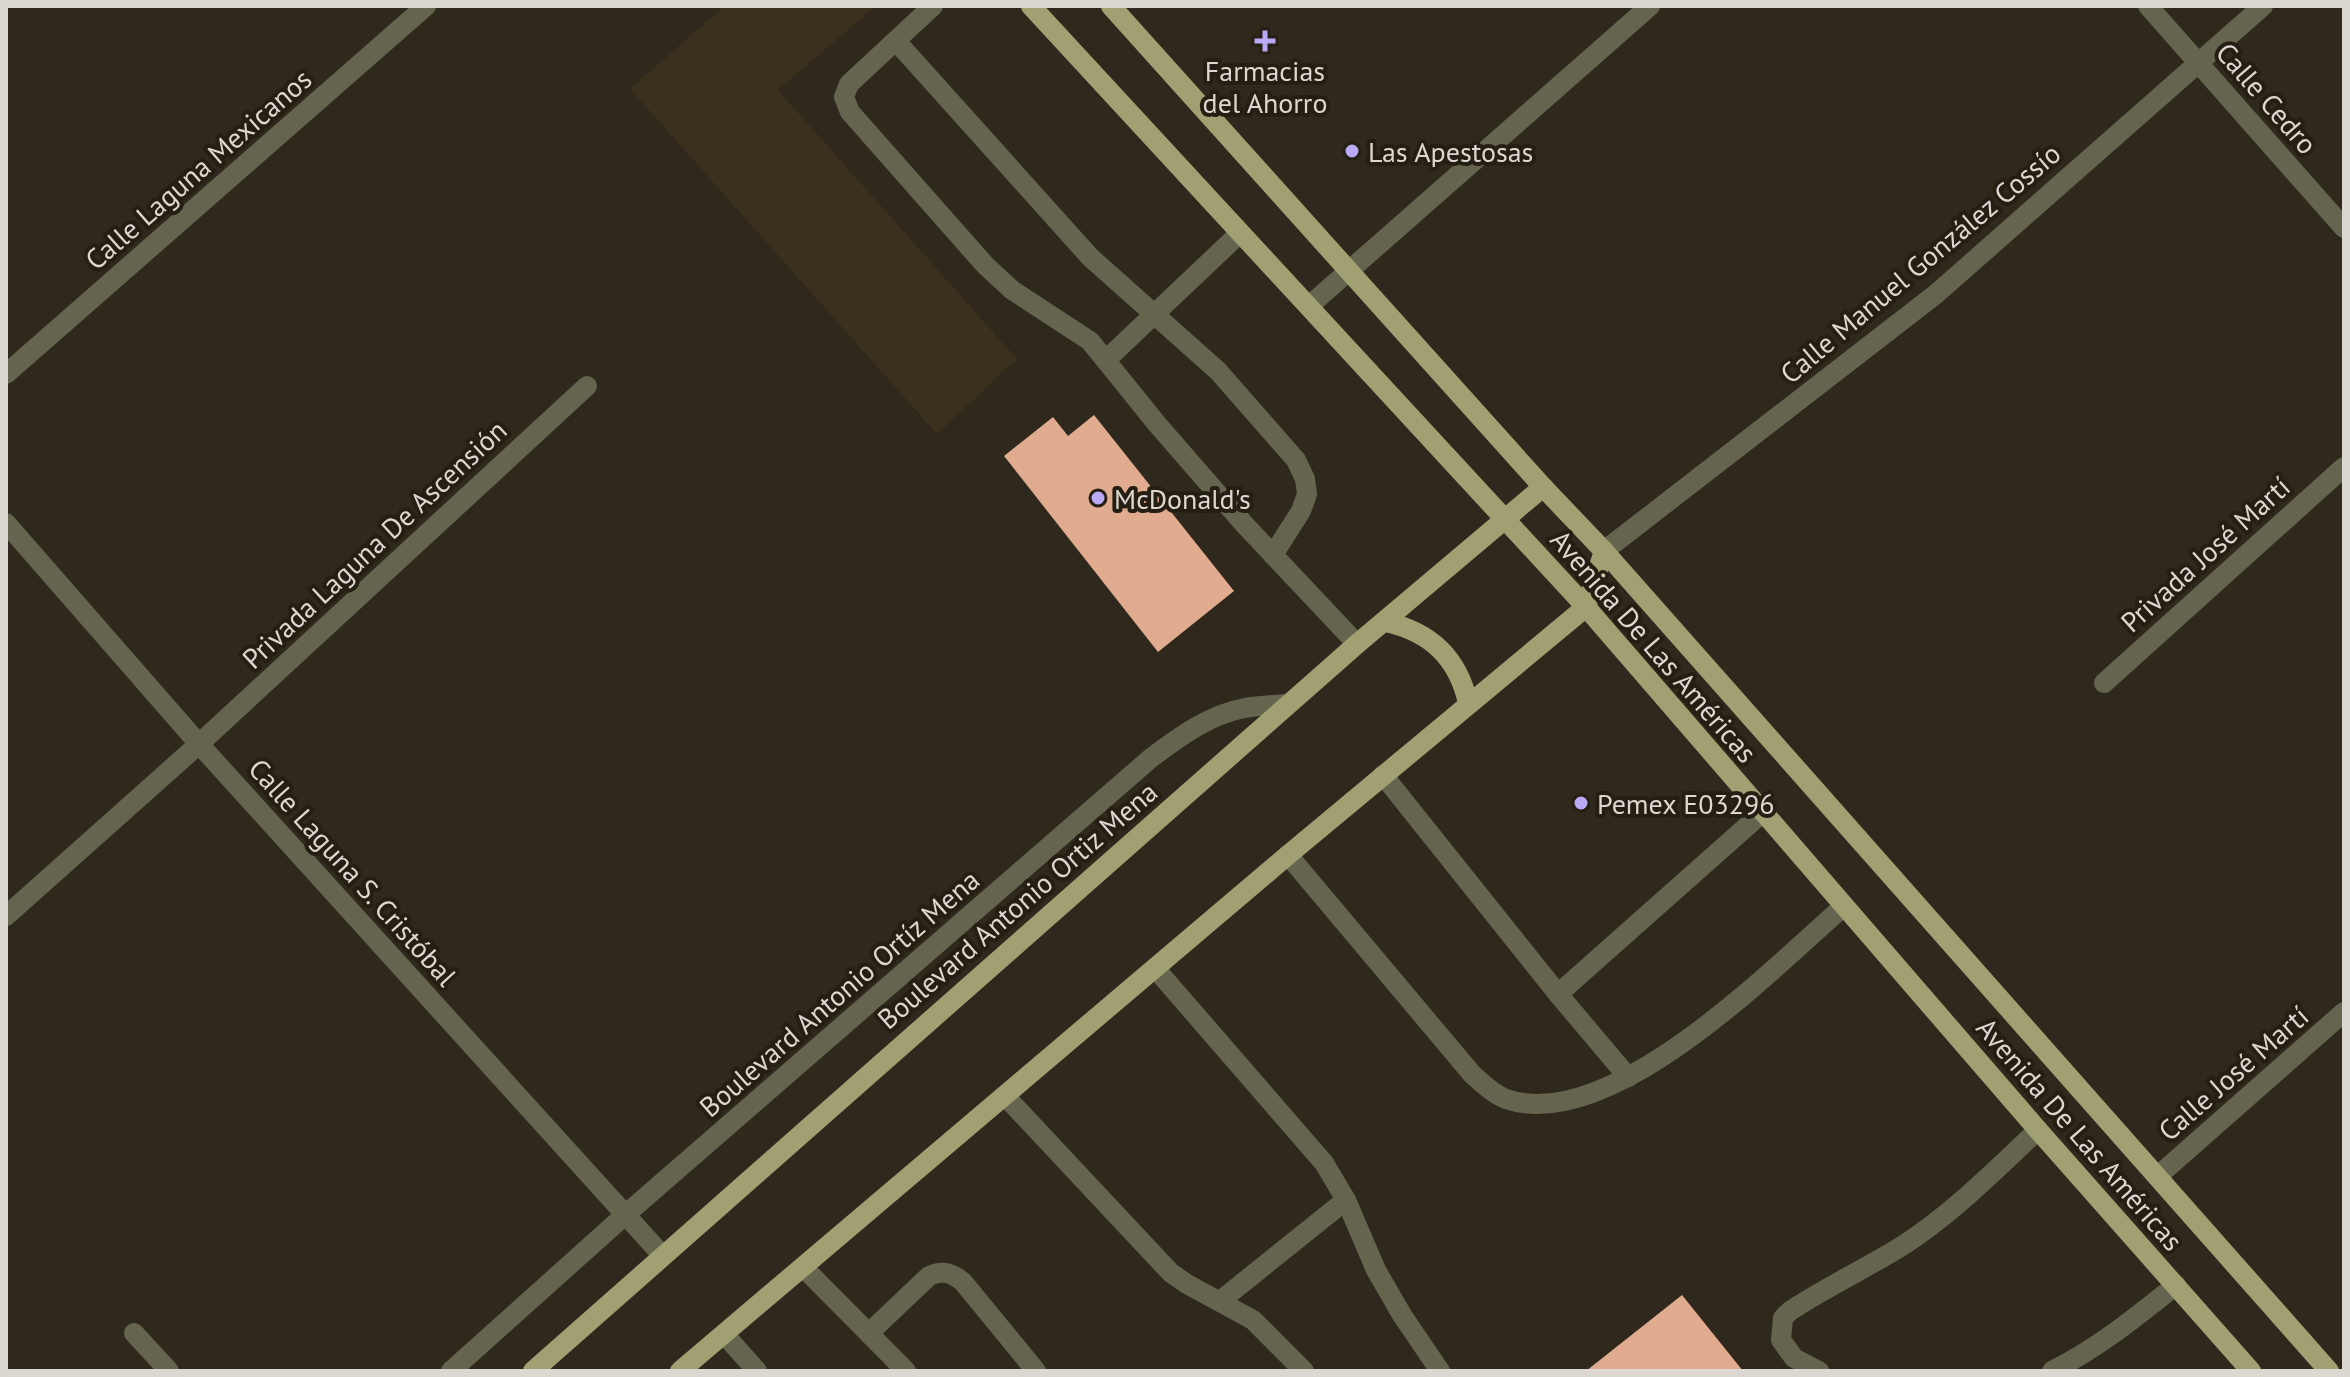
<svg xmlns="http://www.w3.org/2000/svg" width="2350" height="1377" viewBox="0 0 2350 1377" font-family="'PT Sans',sans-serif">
  <rect width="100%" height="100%" fill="#2f281c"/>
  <!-- built -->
  <polygon fill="#3b301e" points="724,6 876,6 778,90 1017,359 937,434 630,89"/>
  <!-- building -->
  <g fill="#e0ab8e">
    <polygon points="1094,415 1234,591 1158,652 1004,456 1053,417 1068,436"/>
    <polygon points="1682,1295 1743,1371 1586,1371"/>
  </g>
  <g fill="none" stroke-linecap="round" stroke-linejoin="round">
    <!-- minor -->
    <g stroke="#65654f" stroke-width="20">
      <polyline points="933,6 849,84 844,97 850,112 985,265 1012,290 1090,341 1157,424 1244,524 1357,644"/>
      <polyline points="2148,6 2344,228"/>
      <polyline points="896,41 1090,257 1218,371 1296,460 1305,479 1307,494 1301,511 1273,555"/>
      <polyline points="1309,306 1650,6"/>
      <polyline points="1107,359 1240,233"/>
      <polyline points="6,374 426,6"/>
      <polyline points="6,523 199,744 662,1255"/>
      <polyline points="1604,551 1936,294 2263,6"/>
      <polyline points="2104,683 2344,467"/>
      <polyline points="1383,775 1558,994 1628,1077"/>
      <path d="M1288,855L1472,1074C1482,1083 1493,1094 1506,1099C1610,1135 1772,969 1844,906"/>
      <polyline points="6,916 199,744 587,386"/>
      <polyline points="1155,968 1324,1163 1346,1200 1376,1270 1402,1315 1440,1371"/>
      <polyline points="1558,994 1762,813"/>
      <polyline points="1005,1096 1171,1273 1187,1284 1253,1320 1304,1371"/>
      <polyline points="2159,1175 2344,1012"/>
      <polyline points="803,1267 906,1371"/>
      <polyline points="1220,1301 1346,1200"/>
      <polyline points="134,1333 169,1371"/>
      <path d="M869,1333L929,1276C942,1270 951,1272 963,1282L1036,1371"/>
      <polyline points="724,1334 757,1371"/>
      <path d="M451,1371L625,1215L1151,758C1179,737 1210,714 1245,708C1259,705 1274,705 1288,704"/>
      <path d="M1819,1371L1794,1358L1781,1340L1783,1318L1790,1311C1826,1287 1865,1269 1902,1246C1952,1214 1994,1171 2038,1130"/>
      <path d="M2052,1371C2098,1348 2136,1317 2176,1285"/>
    </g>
    <!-- major -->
    <g stroke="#a0a072" stroke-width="20">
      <polyline points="1031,6 1586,607 2038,1130 2251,1371"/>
      <polyline points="1111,6 1543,487 1604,551 2329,1371"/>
      <path d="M1386,622C1431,632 1458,658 1468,703"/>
      <polyline points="533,1371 1357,644 1543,487"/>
      <polyline points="680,1371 1288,855 1586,607 1604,551"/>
    </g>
  </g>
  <!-- markers -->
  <g fill="#baaaf6" stroke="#251e13" stroke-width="3">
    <path d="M1261 29h8v8h8v8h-8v8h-8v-8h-8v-8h8z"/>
    <circle cx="1352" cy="151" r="8"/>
    <circle cx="1098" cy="498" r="8"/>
    <circle cx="1581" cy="803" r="8"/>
  </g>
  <g text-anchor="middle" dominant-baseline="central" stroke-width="8" stroke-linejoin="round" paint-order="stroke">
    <!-- poi labels -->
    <g font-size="28" fill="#dcd7d0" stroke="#251e13" text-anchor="start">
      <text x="1265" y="70" text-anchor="middle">Farmacias<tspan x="1265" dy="32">del Ahorro</tspan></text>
      <text x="1368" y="151">Las Apestosas</text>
      <text x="1114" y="498">McDonald's</text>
      <text x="1597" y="803">Pemex E03296</text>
    </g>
    <!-- street labels -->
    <g font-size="28" fill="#dcd7d0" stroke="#251e13">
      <text transform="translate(2267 98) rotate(49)">Calle Cedro</text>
      <text transform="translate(198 169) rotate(-41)">Calle Laguna Mexicanos</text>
      <text transform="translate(1920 263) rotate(-40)">Calle Manuel González Cossío</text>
      <text transform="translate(374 544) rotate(-43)">Privada Laguna De Ascensión</text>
      <text transform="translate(2205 554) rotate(-42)">Privada José Martí</text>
      <text transform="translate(1654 646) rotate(49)">Avenida De Las Américas</text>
      <text transform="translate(353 872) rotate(48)">Calle Laguna S. Cristóbal</text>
      <text transform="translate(1017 905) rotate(-41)">Boulevard Antonio Ortiz Mena</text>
      <text transform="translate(839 993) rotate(-41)">Boulevard Antonio Ortíz Mena</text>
      <text transform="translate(2233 1073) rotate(-41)">Calle José Martí</text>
      <text transform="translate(2080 1134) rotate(49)">Avenida De Las Américas</text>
    </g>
  </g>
  <!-- border -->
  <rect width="2350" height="1377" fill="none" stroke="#dcd7d0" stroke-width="16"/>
</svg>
